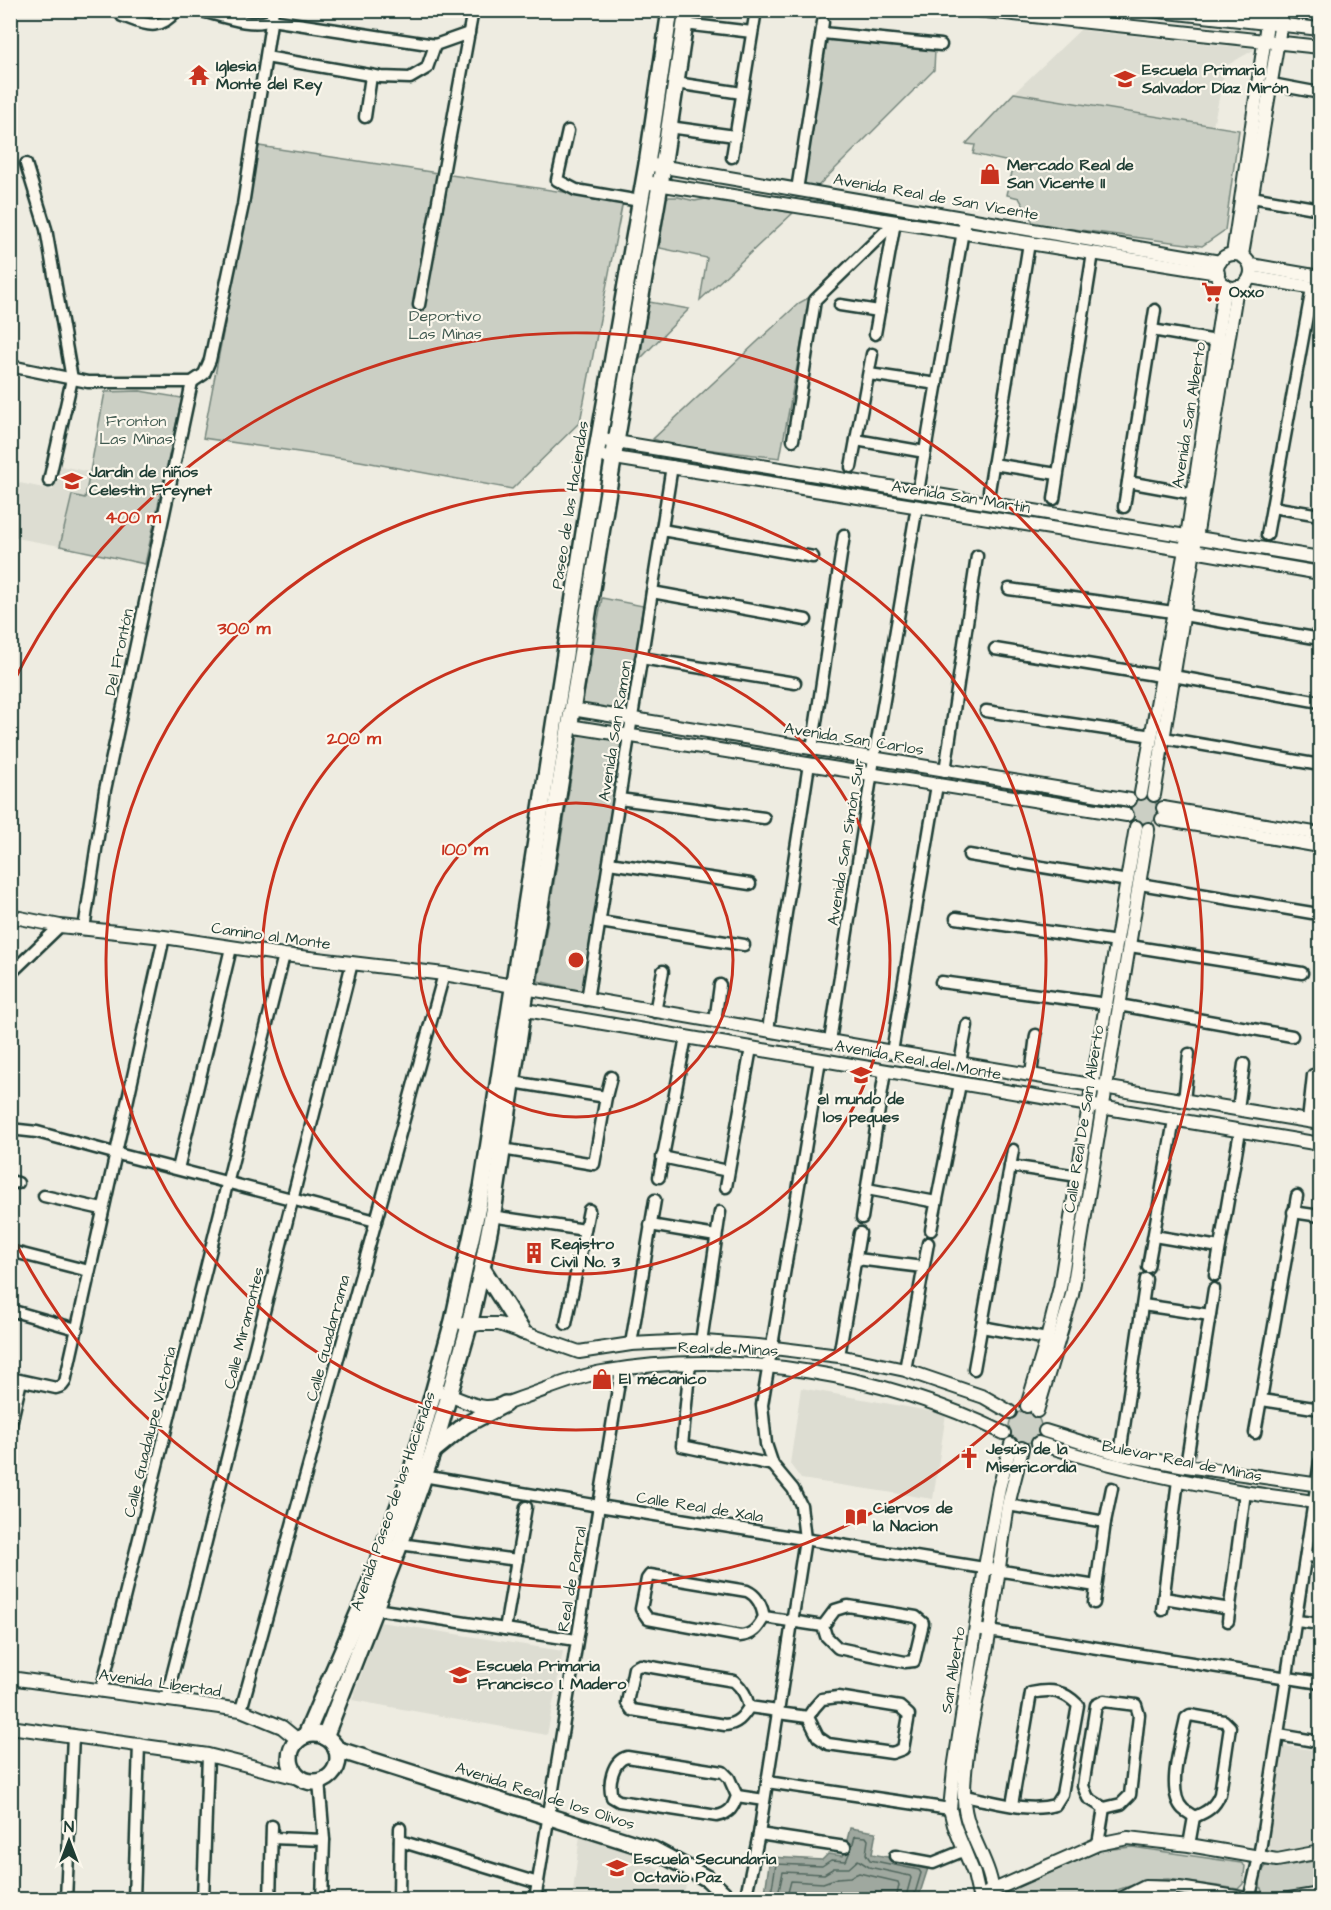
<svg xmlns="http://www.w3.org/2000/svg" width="1331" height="1910" viewBox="0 0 1331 1910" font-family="'Architects Daughter',sans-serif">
  <rect width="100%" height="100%" fill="#eeece1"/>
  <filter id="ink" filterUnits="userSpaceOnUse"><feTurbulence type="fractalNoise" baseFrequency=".0167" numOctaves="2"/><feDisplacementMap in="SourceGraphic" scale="12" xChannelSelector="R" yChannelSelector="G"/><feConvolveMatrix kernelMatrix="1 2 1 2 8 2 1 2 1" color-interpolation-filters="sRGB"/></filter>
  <g filter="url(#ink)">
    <!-- built -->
    <g fill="#ddddd2">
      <polygon points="1080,30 1255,49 1226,66 1213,126 1014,93"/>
      <polygon points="61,466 90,472 85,498 71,495 60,546 11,537 10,481 53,490"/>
      <polygon points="801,1388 946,1414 933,1499 801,1479 790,1464"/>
      <polygon points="380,1622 563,1651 547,1735 352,1700"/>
      <polygon points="1284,1746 1320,1751 1320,1842 1298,1850 1276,1851 1266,1849"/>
      <polygon points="580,1835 628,1851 686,1885 683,1899 572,1900"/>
    </g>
    <!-- green -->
    <g fill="#cbcfc4" stroke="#75867c" stroke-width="1.5">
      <polygon points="827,40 935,50 934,70 816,188 802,186"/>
      <polygon points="1014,93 1239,130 1225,230 1202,246 1034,224 1019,198 1007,195 1014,163 973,154 975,145 966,144"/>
      <polygon points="259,146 623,201 580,422 512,489 360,461 203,438"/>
      <polygon points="667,197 678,197 695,201 711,198 793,213 700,300 707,258 660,248 664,201"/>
      <polygon points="810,297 780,458 672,445 653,439 799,303"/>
      <polygon points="649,302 689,309 640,359"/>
      <polygon points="140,391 182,398 145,564 60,546 72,495 85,498 105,392"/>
      <polygon points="602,598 643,606 627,712 582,705"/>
      <polygon points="578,734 623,741 582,991 538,981"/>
      <circle cx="1145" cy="811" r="13"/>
      <circle cx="1025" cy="1427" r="16"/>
      <polygon points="1132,1847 1241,1863 1245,1866 1243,1884 1238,1889 1168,1879 1150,1880 1120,1889 1100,1899 999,1900 999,1895 1102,1850"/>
      <path d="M1320,1860V1887L1291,1892L1263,1894C1258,1883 1259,1875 1266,1866H1284Z"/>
    </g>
    <!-- water -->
    <polygon fill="#9fa89f" stroke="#6c7d74" stroke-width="1.5" points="850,1828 876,1832 872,1854 929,1865 918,1899 764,1900 770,1857 822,1860 828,1854 843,1856"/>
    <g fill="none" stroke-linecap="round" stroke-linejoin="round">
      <!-- shore -->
      <g stroke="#52685f" stroke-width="1.5">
        <polyline points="852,1847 855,1836 866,1837 868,1840 866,1854 870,1860 919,1870 921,1873 913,1900"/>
        <polyline points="770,1900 776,1864 822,1866 831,1860 846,1861 851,1849"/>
        <polyline points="777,1900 783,1872 824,1874 834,1868 849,1868 858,1860 869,1867 910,1876 911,1878 905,1900"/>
        <polyline points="786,1900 791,1881 823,1883 837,1878 850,1877 859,1873 898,1882 899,1885 896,1900"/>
      </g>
      <defs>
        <g id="minor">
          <path d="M198,10C220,15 249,28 271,20L435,45L469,33"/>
          <path d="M122,16C146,24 158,33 177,10"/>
          <polyline points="684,24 752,32"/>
          <polyline points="823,33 941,45"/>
          <polyline points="266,57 381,77 410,78 427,68 435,45"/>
          <polyline points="676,83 742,93"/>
          <polyline points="1272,84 1320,93"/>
          <polyline points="365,117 371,76"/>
          <polyline points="669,127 735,136"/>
          <polyline points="568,131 557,180 576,190 640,201"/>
          <polyline points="732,157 756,10"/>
          <polyline points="26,164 46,229 72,379 49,481"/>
          <polyline points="797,190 823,22"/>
          <polyline points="1252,197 1320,209"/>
          <polyline points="1319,223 1320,214"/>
          <polyline points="419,305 473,10"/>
          <polyline points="840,305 879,311"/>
          <polyline points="1152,330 1222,342"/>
          <polyline points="875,334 895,222"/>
          <polyline points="10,366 88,382 192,382 204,374 210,360 243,205 273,10"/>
          <polyline points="869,374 937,384"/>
          <polyline points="793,440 815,300 895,222"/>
          <polyline points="856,440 925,452"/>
          <polyline points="993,464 1057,474"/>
          <polyline points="851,467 872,354"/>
          <polyline points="1128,482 1200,495"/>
          <polyline points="989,491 1029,243"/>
          <polyline points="918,492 964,225"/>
          <polyline points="1054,499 1093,253"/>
          <polyline points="1124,507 1155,310"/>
          <polyline points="1272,507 1320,515"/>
          <polyline points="662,530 813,557"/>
          <polyline points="1267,535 1312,288"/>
          <polyline points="1009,589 1173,612"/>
          <polyline points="652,592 806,620"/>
          <polyline points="1184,615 1320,639"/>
          <polyline points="995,649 1161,676"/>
          <polyline points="641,658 795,683"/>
          <polyline points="1173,676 1320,702"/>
          <polyline points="986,711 1152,736"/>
          <polyline points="1164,738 1320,765"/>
          <polyline points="812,749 844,535"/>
          <polyline points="945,771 977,556"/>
          <polyline points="619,799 764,818"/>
          <polyline points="969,855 1128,881"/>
          <polyline points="609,863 750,884"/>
          <polyline points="1140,884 1312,913"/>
          <polyline points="956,918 1117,942"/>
          <polyline points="600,922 744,945"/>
          <polyline points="84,929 105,790 192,382"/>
          <polyline points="1130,946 1302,973"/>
          <polyline points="10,974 60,926"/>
          <polyline points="941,982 1107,1004"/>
          <polyline points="587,1000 672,466"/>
          <polyline points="1119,1005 1292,1036"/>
          <polyline points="655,1012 663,971"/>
          <polyline points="715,1022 720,985"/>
          <polyline points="768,1030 809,764"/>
          <polyline points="830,1041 874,759 917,506"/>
          <polyline points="892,1052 937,785"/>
          <polyline points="960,1063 967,1025"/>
          <polyline points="1031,1075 1036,1035"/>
          <polyline points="606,1097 611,1077"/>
          <polyline points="1184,1101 1189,1054"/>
          <polyline points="1238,1109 1244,1064"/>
          <polyline points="1308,1121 1313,1075"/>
          <polyline points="10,1129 37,1132 114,1153 376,1221"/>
          <polyline points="502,1149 594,1164 606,1097 513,1082"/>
          <polyline points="662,1157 728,1171"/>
          <polyline points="1010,1166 1078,1176"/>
          <polyline points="178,1169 231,948"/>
          <polyline points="659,1177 686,1037"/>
          <polyline points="10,1181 18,1183"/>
          <polyline points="726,1187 751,1048"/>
          <polyline points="867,1189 936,1202"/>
          <polyline points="44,1196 102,1209"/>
          <polyline points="1293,1212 1320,1216"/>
          <polyline points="491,1216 585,1230"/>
          <polyline points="862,1218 885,1071"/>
          <polyline points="650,1225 716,1236"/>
          <polyline points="931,1230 960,1084"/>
          <polyline points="1154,1236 1219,1247"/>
          <polyline points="18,1253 89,1271"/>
          <polyline points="857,1259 923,1267"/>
          <polyline points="1148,1267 1174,1120"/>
          <polyline points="1215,1275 1240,1131"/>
          <polyline points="1143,1305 1210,1315"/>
          <polyline points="10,1310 76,1329"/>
          <polyline points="566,1324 589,1210"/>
          <polyline points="982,1327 1047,1339"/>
          <polyline points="701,1342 720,1212"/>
          <polyline points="631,1344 655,1200"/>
          <polyline points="839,1356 860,1233"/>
          <polyline points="690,1363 682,1446 773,1465"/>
          <polyline points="974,1369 1013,1150"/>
          <polyline points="905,1370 928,1243"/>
          <polyline points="10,1378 56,1388 62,1386 65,1382 164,937"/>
          <polyline points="1262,1400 1320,1409"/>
          <polyline points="10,1428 21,1381"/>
          <polyline points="1255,1433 1297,1196"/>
          <polyline points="1120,1454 1146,1279"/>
          <polyline points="1186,1466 1214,1289"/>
          <polyline points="417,1475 599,1506 1096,1586"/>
          <polyline points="1008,1505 1105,1522"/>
          <polyline points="400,1544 517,1560"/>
          <polyline points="1306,1556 1320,1557"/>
          <path d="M650,1575L747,1591C758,1596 762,1606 764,1617C758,1628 753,1635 740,1636L648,1619L641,1609L647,1579Z"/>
          <polyline points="1164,1598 1230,1609"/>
          <polyline points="1094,1603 1105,1522 1112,1488"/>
          <polygon points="848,1606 916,1617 923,1623 914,1661 905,1662 838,1648 826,1636 823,1626 835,1610"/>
          <polyline points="369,1608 576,1640"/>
          <polyline points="1162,1610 1178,1480"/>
          <polyline points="764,1617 823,1626"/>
          <polyline points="1228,1621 1245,1492"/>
          <polyline points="1297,1621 1320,1624"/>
          <polyline points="505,1629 526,1507"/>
          <polyline points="976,1629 1320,1683"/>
          <path d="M640,1665L734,1681C743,1689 746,1695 749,1707C743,1717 737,1724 725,1725L632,1710L627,1703L634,1668Z"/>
          <polyline points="101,1691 284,955"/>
          <polygon points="838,1697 900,1707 909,1715 903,1749 892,1753 828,1744 818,1737 808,1717 814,1708 822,1699"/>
          <polyline points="166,1700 352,963"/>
          <polygon points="1104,1701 1136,1705 1139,1715 1130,1795 1121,1804 1104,1808 1088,1798 1083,1786 1096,1705"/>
          <polyline points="749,1707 778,1711"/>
          <polyline points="241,1710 444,974"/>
          <polyline points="778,1713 808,1717"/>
          <path d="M1190,1715L1224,1721L1230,1727L1220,1794C1215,1807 1207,1812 1194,1817C1191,1814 1186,1812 1183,1809C1165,1792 1182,1739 1186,1718Z"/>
          <polyline points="1279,1735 1320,1742"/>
          <path d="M627,1757L723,1772L729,1778L737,1796C733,1808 730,1813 717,1816L619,1801L612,1797C608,1784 612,1761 627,1757Z"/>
          <polyline points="319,1781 324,1840 322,1900"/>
          <polyline points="767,1782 950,1809"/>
          <polyline points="737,1796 764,1800"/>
          <path d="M964,1796C993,1801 1027,1813 1055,1805L1062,1794L1078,1705C1063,1690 1051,1689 1031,1693L1012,1805"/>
          <polyline points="759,1834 845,1847"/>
          <polyline points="272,1838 324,1840"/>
          <polyline points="400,1841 538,1883"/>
          <polyline points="1098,1844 1104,1808"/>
          <polyline points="1189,1845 1194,1817"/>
          <polyline points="895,1856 933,1863 965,1850"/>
          <polyline points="66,1900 73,1735"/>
          <polyline points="134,1900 139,1744"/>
          <polyline points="203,1900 208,1755"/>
          <polyline points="270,1900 272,1826"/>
          <polyline points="399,1900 400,1828"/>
          <polyline points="535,1900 621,1370"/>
          <polyline points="745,1900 759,1834 805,1539 801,1505 793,1489 773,1465 766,1444 762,1405 820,1060"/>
          <polyline points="1249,1900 1259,1857 1320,1462"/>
        </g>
        <g id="tertiary">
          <polyline points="977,10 1320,47"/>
          <polyline points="1150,10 1320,29"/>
          <polyline points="647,164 1220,262"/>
          <polyline points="651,183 1218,273"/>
          <polyline points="1233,254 1269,10"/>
          <circle cx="1234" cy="271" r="17"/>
          <polyline points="1242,255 1283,10"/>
          <polyline points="1251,265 1320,277"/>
          <polyline points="1250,277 1320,289"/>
          <polyline points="598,439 1320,558"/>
          <polyline points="596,455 1194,551 1320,573"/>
          <polyline points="572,709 1130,800"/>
          <polyline points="569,726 1127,815"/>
          <polyline points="1141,793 1185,550 1225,285"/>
          <polyline points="1154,795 1237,287"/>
          <polyline points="1163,808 1320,834"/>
          <polyline points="1162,819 1320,846"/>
          <polyline points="10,916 60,926 164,937 284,955 444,974 892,1052 1320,1123"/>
          <polyline points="514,1008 1320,1144"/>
          <polyline points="463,1324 469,1326 480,1324 499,1324 579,1352 631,1344 691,1341 758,1346 839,1356 905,1370 984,1397 1010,1412"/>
          <path d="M442,1393C457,1397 469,1405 485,1407C498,1408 512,1401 524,1397C550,1388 575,1377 602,1372C735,1348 883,1374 1004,1433"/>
          <polyline points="1027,1406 1047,1339 1060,1287 1089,1105 1136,827"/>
          <polyline points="1037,1411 1072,1295 1148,829"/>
          <polyline points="1045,1431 1120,1454 1186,1466 1320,1485"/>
          <path d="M1038,1443C1105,1465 1174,1480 1243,1492C1269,1496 1295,1499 1320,1503"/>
          <polyline points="10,1678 241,1710 282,1727 298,1740"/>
          <polyline points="10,1727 208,1755 302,1779"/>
          <polyline points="987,1893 1098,1844 1128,1838 1189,1845 1277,1860 1320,1852"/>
          <polyline points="980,1900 974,1874 954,1825 950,1809 954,1769 985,1567 999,1488 1011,1444"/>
          <path d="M993,1900C994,1864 965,1835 964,1800C963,1751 979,1694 987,1646C996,1600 1000,1552 1008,1506C1012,1487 1018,1467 1022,1448"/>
          <polyline points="1119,1900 1145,1887 1179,1888 1249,1899 1263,1900"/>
          <polyline points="1283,1900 1320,1894"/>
        </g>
        <g id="secondary">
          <polyline points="482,1268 522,1331"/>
          <polyline points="433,1451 465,1425 505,1404"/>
          <circle cx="314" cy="1758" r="24"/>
          <polyline points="306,1735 361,1607 411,1473 453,1321 482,1188 596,455 647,164 670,10"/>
          <polyline points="325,1737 400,1544 433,1451 469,1326 482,1268 494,1206 523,1010 616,442 663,167 687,10"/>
          <polyline points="336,1749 654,1850 708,1879 730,1900"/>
        </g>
      </defs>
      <!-- minor casing -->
      <use href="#minor" stroke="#1f3d34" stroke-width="15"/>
      <!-- tertiary casing -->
      <use href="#tertiary" stroke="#1f3d34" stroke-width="16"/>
      <!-- secondary casing -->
      <use href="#secondary" stroke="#1f3d34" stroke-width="20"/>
      <!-- minor -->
      <use href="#minor" stroke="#fbf7ec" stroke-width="10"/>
      <!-- tertiary -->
      <use href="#tertiary" stroke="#fbf7ec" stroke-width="12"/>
      <!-- secondary -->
      <use href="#secondary" stroke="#fbf7ec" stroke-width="15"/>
    </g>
  </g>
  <!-- distance rings -->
  <g fill="none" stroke="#c8321e" stroke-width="3">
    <circle cx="576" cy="960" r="157"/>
    <circle cx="576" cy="960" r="314"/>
    <circle cx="576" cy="960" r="470"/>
    <path d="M12 685A627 627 0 1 1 12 1235"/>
  </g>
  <!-- icons -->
  <defs>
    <symbol id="temple-bare" viewBox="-9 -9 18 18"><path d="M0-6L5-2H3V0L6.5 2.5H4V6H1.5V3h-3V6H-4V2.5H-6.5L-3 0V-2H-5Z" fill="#c8321e" stroke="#fbf7ec" stroke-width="2.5" paint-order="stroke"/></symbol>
    <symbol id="school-bare" viewBox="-9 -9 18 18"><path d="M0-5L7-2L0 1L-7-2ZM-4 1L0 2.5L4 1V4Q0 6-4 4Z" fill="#c8321e" stroke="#fbf7ec" stroke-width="2.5" paint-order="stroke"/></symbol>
    <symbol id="shop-bare" viewBox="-9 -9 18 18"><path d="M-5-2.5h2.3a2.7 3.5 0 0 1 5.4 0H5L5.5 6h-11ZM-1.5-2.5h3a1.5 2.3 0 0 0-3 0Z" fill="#c8321e" stroke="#fbf7ec" stroke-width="2.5" paint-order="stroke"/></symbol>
    <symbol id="supermarket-bare" viewBox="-9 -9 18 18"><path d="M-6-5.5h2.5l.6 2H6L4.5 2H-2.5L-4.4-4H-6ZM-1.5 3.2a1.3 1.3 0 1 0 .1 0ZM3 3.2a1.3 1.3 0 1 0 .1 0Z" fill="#c8321e" stroke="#fbf7ec" stroke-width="2.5" paint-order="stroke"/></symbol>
    <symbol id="building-bare" viewBox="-9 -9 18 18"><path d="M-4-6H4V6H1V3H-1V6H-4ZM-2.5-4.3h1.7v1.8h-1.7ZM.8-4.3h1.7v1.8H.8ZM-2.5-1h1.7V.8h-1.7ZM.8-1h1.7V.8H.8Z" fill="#c8321e" stroke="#fbf7ec" stroke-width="2.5" paint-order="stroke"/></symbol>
    <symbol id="church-bare" viewBox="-9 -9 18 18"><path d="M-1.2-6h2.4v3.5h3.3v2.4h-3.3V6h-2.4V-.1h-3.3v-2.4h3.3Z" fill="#c8321e" stroke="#fbf7ec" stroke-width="2.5" paint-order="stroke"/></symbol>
    <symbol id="library-bare" viewBox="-9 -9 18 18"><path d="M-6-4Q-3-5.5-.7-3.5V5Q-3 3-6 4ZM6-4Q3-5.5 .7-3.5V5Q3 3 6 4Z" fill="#c8321e" stroke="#fbf7ec" stroke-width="2.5" paint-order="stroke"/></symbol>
  </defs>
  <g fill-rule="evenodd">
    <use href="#temple-bare" x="184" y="60" width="30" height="30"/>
    <use href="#school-bare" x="1110" y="64" width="30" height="30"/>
    <use href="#shop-bare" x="975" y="159" width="30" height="30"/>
    <use href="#supermarket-bare" x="1197" y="277" width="30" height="30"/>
    <use href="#school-bare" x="57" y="466" width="30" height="30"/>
    <use href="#school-bare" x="846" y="1060" width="30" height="30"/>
    <use href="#building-bare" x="519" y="1238" width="30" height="30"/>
    <use href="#shop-bare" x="587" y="1364" width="30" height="30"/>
    <use href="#church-bare" x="954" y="1443" width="30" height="30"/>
    <use href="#library-bare" x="841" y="1502" width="30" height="30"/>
    <use href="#school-bare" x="445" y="1660" width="30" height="30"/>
    <use href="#school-bare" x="602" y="1853" width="30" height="30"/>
  </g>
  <g text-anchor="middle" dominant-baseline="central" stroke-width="4.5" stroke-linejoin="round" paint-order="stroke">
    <!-- poi labels -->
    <g font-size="16" font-weight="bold" fill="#1f3d34" stroke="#fbf7ec" text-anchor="start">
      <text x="216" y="66">Iglesia<tspan x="216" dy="18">Monte del Rey</tspan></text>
      <text x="1142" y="70">Escuela Primaria<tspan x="1142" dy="18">Salvador Díaz Mirón</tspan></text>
      <text x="1007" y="165">Mercado Real de<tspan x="1007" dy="18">San Vicente II</tspan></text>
      <text x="1229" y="292">Oxxo</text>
      <text x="89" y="472">Jardin de niños<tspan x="89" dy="18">Celestin Freynet</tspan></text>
      <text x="861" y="1099" text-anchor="middle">el mundo de<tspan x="861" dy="18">los peques</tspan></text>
      <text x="551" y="1244">Registro<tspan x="551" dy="18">Civil No. 3</tspan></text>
      <text x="619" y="1379">El mécanico</text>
      <text x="986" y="1449">Jesús de la<tspan x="986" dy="18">Misericordia</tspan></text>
      <text x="873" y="1508">Ciervos de<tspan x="873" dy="18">la Nacion</tspan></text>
      <text x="477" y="1666">Escuela Primaria<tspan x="477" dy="18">Francisco I. Madero</tspan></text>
      <text x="634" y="1859">Escuela Secundaria<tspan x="634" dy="18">Octavio Paz</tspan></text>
    </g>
    <!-- street labels -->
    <g font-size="16" fill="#1f3d34" stroke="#fbf7ec">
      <text transform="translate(936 197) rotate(10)">Avenida Real de San Vicente</text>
      <text transform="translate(1189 415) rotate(-81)">Avenida San Alberto</text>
      <text transform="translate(961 497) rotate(9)">Avenida San Martín</text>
      <text transform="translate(570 505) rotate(-81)">Paseo de las Haciendas</text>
      <text transform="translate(119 652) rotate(-78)">Del Frontón</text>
      <text transform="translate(615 731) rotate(-81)">Avenida San Ramon</text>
      <text transform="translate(854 739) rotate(9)">Avenida San Carlos</text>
      <text transform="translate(846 842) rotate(-81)">Avenida San Simón Sur</text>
      <text transform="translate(271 936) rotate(8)">Camino al Monte</text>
      <text transform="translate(918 1060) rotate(10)">Avenida Real del Monte</text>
      <text transform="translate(1084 1119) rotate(-81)">Calle Real De San Alberto</text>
      <text transform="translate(244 1328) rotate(-76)">Calle Miramontes</text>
      <text transform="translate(328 1338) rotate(-75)">Calle Guadarrama</text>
      <text transform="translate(728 1349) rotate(2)">Real de Minas</text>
      <text transform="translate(150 1432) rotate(-76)">Calle Guadalupe Victoria</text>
      <text transform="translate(1182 1461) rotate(11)">Bulevar Real de Minas</text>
      <text transform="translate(393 1501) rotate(-71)">Avenida Paseo de las Haciendas</text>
      <text transform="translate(700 1507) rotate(9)">Calle Real de Xala</text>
      <text transform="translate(572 1579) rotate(-80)">Real de Parral</text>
      <text transform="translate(953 1670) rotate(-81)">San Alberto</text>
      <text transform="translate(160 1683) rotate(8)">Avenida Libertad</text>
      <text transform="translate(545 1796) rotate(18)">Avenida Real de los Olivos</text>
    </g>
    <!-- park labels -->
    <g font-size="16" fill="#415a51" stroke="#fbf7ec">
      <text x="445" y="316">Deportivo<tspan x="445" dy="18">Las Minas</tspan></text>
      <text x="136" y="421">Fronton<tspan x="136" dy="18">Las Minas</tspan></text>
    </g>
  </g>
  <circle cx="576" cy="960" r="9" fill="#c8321e" stroke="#fbf7ec" stroke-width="3"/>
  <g font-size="18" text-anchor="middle" font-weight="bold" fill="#c8321e" stroke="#fbf7ec" stroke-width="4.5" stroke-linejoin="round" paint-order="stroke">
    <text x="133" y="523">400 m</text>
    <text x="244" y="634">300 m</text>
    <text x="354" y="744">200 m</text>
    <text x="465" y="855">100 m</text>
  </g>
  <!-- margin -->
  <rect width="1331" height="1910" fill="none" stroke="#fbf7ec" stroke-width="36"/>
  <rect x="18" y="18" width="1295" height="1874" fill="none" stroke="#1f3d34" stroke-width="2" filter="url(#ink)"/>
  <!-- north arrow -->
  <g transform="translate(69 1841)" stroke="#fbf7ec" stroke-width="4.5" paint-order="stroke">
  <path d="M0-4.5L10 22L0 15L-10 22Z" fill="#1f3d34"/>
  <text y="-9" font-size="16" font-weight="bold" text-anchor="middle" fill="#1f3d34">N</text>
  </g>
</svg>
